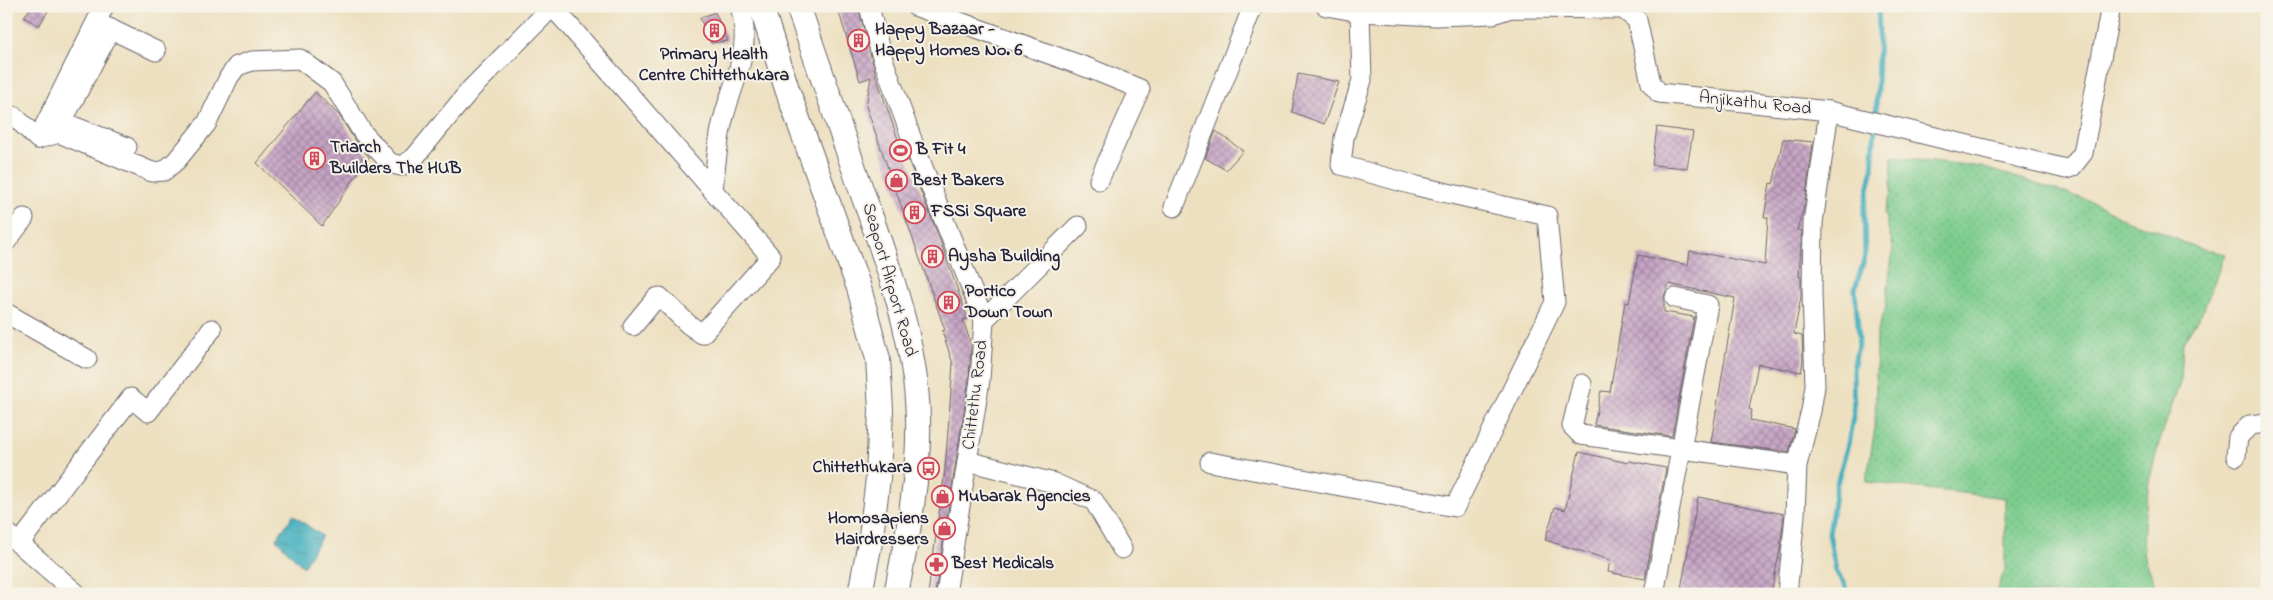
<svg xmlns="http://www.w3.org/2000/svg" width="2273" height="600" viewBox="0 0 2273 600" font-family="'Indie Flower',sans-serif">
  <defs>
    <pattern id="green-dots" width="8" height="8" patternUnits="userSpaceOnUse" patternTransform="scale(1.25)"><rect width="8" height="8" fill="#7bcc8d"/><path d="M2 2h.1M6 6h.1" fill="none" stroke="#6aaf7b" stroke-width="1.8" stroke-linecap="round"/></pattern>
    <pattern id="water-ripples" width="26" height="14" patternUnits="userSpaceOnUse" patternTransform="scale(1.25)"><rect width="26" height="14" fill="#40aebd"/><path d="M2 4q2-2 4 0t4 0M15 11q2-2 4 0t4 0" fill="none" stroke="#358d9b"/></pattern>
    <pattern id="building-cross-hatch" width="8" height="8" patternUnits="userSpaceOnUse" patternTransform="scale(1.25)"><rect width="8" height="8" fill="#c6a4c5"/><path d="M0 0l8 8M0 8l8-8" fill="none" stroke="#a085a1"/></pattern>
  </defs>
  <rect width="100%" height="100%" fill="#f7f3e8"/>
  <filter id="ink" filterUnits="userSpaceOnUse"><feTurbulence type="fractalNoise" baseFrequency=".02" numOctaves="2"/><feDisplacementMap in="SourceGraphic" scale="10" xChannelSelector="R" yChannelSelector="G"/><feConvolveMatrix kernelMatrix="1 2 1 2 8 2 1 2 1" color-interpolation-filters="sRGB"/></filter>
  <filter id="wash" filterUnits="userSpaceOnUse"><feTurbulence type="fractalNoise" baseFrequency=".0096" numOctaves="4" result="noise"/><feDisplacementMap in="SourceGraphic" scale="20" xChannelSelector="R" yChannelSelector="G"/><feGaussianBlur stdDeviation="1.12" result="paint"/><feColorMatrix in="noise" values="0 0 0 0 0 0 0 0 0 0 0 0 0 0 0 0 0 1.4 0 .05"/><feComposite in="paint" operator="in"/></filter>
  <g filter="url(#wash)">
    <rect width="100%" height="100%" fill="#ede0c0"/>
    <!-- green -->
    <polygon fill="url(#green-dots)" stroke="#4e7764" points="1892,156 1982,167 2094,202 2125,220 2162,232 2191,246 2225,254 2204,309 2183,342 2181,380 2159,443 2149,482 2144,524 2143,552 2158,594 1995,594 2005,570 2005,498 1866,482 1875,428 1877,332 1885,311 1893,247 1884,213 1891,193"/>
    <!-- water -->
    <polygon fill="url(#water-ripples)" stroke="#31687c" points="293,515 322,536 303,567 276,539"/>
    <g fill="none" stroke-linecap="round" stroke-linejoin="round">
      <!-- stream -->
      <g stroke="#40aebd" stroke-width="5">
        <polyline points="1876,118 1879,32 1878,6"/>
        <polyline points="1850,594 1836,571 1829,533 1837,483 1848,444 1854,412 1853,370 1859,339 1855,289 1865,257 1864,209 1872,172 1875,127"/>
      </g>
    </g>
    <g id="blocks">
      <!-- building -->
      <g fill="url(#building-cross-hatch)">
        <polygon points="32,6 41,6 48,11 39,26 24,17"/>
        <polygon points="837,6 858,6 876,76 899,142 901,142 937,232 968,319 963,320 971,344 969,379 935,594 928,594 945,470 953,364 942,331 945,330 866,106 871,77 860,81"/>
        <polygon points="715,12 728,41 711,43 700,18"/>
        <polygon points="1298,74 1339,82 1324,124 1292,112"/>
        <polygon points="315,92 339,115 354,139 369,157 322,226 257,163"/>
        <polygon points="1657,127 1693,132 1687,168 1652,165"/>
        <polygon points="1216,131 1243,151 1226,170 1205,158"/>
        <polygon points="1783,139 1813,142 1805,203 1797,230 1802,231 1799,277 1801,277 1801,297 1794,334 1802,336 1803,361 1801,372 1758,364 1749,409 1752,410 1750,420 1795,429 1789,452 1711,442 1735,298 1669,284 1664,296 1664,312 1694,317 1672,436 1594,425 1601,391 1610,392 1625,302 1629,303 1638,255 1688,265 1690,251 1765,265 1768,217 1764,217 1770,183 1773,184"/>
        <polygon points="1579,452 1628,463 1629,461 1666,468 1645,579 1608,572 1610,560 1545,540 1555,507 1565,510"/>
        <polygon points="1698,497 1784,514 1780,549 1771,594 1680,594"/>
      </g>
    </g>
  </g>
  <g filter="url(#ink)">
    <use href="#blocks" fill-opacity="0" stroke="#69646a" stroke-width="1"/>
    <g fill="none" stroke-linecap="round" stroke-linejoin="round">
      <defs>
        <g id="minor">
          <polyline points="869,6 880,51 914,145 984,320 980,380 946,594"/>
          <polyline points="915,6 1091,69 1140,89 1099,180"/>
          <polyline points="1326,6 1360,12 1436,16 1493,14 1511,8 1623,9 1637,20 1651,83 1659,93 1829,111 2066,169 2072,167 2083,153 2111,6"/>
          <polyline points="553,7 771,257 702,334 688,324 660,297 656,298 633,326"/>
          <polyline points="100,24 156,51"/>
          <polyline points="111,29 64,118 68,124 127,147"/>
          <polyline points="6,113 15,117 38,139 59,133 152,172 164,171 176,161 207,123 229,77 237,66 252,61 300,59 332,83 363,133 390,163 401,166 414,158 471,89 553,6"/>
          <polyline points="38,139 104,6"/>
          <path d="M713,191C715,170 717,149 721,129C730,83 754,55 740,6"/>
          <polyline points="1174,207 1253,6"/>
          <polyline points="6,242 24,218"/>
          <polyline points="6,313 87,359"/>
          <polyline points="984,320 1078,226"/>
          <polyline points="1582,384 1572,426 1581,435 1797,465 1811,411 1815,386 1812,291 1813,223 1829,111"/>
          <polyline points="2236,456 2238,437 2250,425 2267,423"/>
          <polyline points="967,461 1054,483 1094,501 1122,549"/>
          <polyline points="1210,462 1455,507 1555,302 1547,216 1417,186 1341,165 1344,138 1362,80 1360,12"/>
          <polyline points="6,532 77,594"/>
          <polyline points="19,544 131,398 148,412 212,329"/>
          <polyline points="1654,594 1708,305 1675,298"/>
          <polyline points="1787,594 1795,516 1797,465"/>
        </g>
        <g id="major">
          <polyline points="761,6 787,89 859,288 878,359 881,410 878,478 871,537 860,594"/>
          <path d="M798,6C819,68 841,130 862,192C888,265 916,340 918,418C920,474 907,539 896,594"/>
        </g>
      </defs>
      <!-- minor casing -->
      <use href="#minor" stroke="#69646a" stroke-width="21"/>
      <!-- major casing -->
      <use href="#major" stroke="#69646a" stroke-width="26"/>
      <!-- minor -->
      <use href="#minor" stroke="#fff" stroke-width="19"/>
      <!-- major -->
      <use href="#major" stroke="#fff" stroke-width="24"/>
    </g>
  </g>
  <!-- icons -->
  <defs>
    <symbol id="building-ring" viewBox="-11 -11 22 22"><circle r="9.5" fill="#f7f3e8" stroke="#d1495b" stroke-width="1.5"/><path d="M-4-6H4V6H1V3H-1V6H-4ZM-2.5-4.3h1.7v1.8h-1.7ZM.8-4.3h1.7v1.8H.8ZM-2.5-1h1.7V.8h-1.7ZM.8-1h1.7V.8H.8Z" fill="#d1495b"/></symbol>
    <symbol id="stadium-ring" viewBox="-11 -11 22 22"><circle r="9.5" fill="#f7f3e8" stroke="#d1495b" stroke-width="1.5"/><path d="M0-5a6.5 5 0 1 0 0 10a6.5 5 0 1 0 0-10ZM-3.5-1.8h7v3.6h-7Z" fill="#d1495b"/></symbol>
    <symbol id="shop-ring" viewBox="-11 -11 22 22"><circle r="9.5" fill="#f7f3e8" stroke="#d1495b" stroke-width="1.5"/><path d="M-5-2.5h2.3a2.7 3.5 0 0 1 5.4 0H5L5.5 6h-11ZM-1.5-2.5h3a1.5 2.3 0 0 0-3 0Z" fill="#d1495b"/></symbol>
    <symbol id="bus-ring" viewBox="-11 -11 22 22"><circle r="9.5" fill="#f7f3e8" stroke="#d1495b" stroke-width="1.5"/><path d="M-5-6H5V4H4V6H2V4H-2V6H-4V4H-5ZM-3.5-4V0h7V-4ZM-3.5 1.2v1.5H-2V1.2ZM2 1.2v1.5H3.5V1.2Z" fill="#d1495b"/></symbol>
    <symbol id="pharmacy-ring" viewBox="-11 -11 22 22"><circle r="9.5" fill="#f7f3e8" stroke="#d1495b" stroke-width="1.5"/><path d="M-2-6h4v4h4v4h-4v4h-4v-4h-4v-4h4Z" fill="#d1495b"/></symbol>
  </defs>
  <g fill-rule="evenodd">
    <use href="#building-ring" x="702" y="18" width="25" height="25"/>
    <use href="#building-ring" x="846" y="28" width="25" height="25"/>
    <use href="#stadium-ring" x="888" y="138" width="25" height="25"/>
    <use href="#building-ring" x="302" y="146" width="25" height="25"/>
    <use href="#shop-ring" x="884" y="168" width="25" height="25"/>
    <use href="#building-ring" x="902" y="200" width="25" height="25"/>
    <use href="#building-ring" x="920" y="244" width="25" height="25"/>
    <use href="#building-ring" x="936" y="290" width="25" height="25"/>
    <use href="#bus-ring" x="916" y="456" width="25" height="25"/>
    <use href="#shop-ring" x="930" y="484" width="25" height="25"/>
    <use href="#shop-ring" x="932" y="516" width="25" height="25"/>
    <use href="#pharmacy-ring" x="924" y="552" width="25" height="25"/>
  </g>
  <g text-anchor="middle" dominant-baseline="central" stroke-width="4" stroke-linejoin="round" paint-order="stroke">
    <!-- poi labels -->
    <g font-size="18" font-weight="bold" fill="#22223b" stroke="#f7f3e8" text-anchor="start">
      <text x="875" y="30">Happy Bazaar -<tspan x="875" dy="21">Happy Homes No. 6</tspan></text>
      <text x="714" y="55" text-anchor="middle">Primary Health<tspan x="714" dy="21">Centre Chittethukara</tspan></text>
      <text x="330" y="148">Triarch<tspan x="330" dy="21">Builders The HUB</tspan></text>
      <text x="916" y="150">B Fit 4</text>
      <text x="912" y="181">Best Bakers</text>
      <text x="931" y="212">FSSi Square</text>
      <text x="948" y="257">Aysha Building</text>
      <text x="965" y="292">Portico<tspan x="965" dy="21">Down Town</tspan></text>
      <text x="912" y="468" text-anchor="end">Chittethukara</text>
      <text x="958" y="497">Mubarak Agencies</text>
      <text x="929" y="519" text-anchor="end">Homosapiens<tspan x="929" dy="21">Hairdressers</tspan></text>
      <text x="952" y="564">Best Medicals</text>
    </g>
    <!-- street labels -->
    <g font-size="18" fill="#22223b" stroke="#f7f3e8">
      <text transform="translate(1755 104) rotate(6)">Anjikathu Road</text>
      <text transform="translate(889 280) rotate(74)">Seaport Airport Road</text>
      <text transform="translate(976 395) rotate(-83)">Chittethu Road</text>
    </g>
  </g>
  <!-- margin -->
  <rect width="2273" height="600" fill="none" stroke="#f7f3e8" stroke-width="25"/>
</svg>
